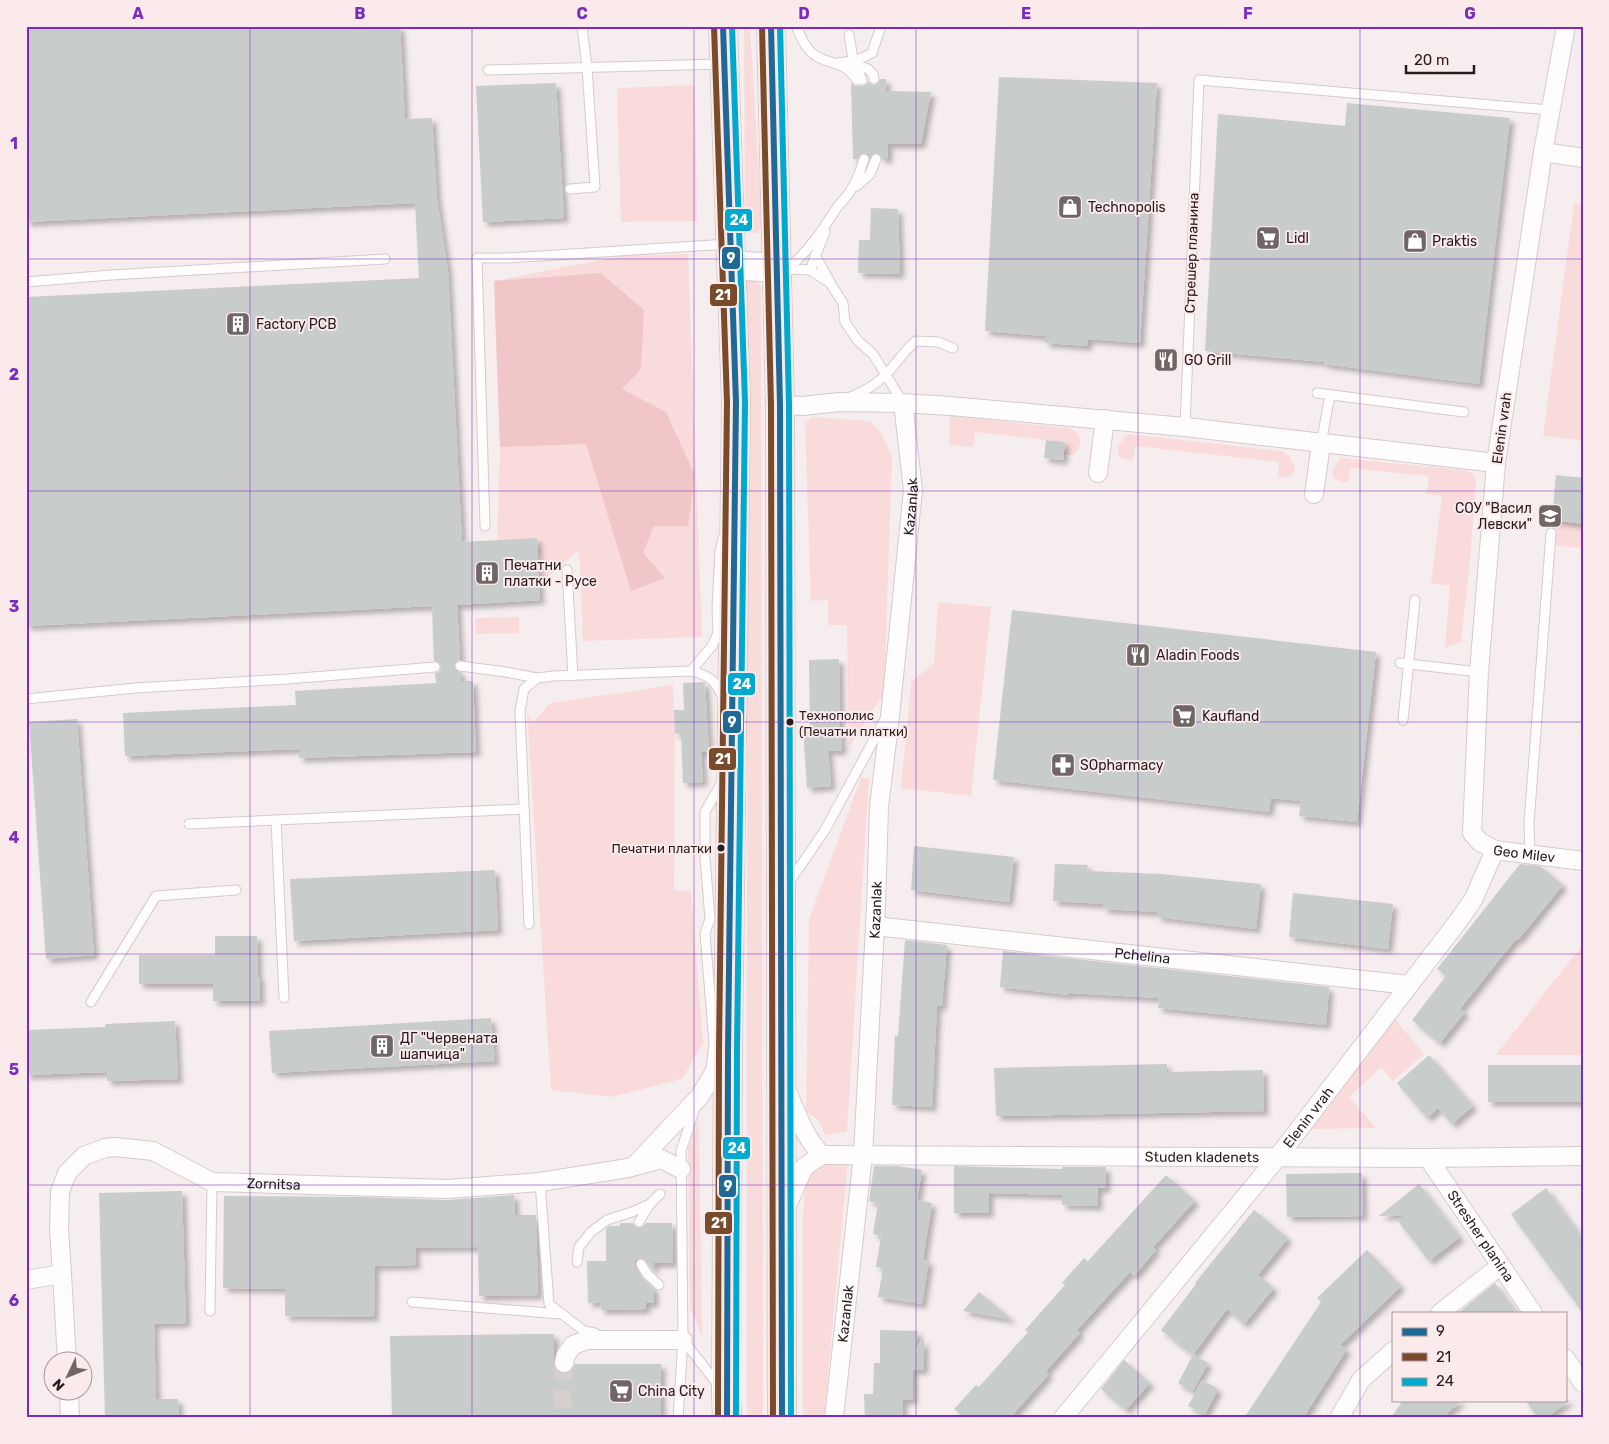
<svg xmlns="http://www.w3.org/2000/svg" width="1609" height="1444" viewBox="0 0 1609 1444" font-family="Rubik,sans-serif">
  <defs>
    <filter id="shadow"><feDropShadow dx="4.5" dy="4.5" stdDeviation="2.5" flood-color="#0004"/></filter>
  </defs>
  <rect width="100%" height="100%" fill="#f6eeee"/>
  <!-- green -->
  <g fill="#f9dbdc">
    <polygon points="744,26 750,26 762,224 758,233 751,233 745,222"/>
    <polygon points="695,85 697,221 621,222 617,88"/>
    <polygon points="1574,203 1583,204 1583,440 1543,436"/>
    <polygon points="688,254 702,637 583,641 579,550 543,581 542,555 497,557 500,447 494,281 622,256"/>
    <polygon points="758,277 761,289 763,1418 747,1418 747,673 744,287 745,278"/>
    <path d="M950,416L1069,428L1078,433C1081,442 1081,448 1073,455H1064L1065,442L975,432L973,447L949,445Z"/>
    <polygon points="812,417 870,421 882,434 892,458 884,693 849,747 847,625 828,625 828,600 811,601 805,424"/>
    <path d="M1129,434L1280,451C1290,454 1293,461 1295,471L1290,476L1278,478L1279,462L1135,446L1133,461L1121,458L1118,453V445Z"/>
    <polygon points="1340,458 1464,470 1472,473 1476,479 1470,561 1461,642 1445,648 1450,585 1431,584 1442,496 1426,494 1429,476 1350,468 1348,482 1340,481 1333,478 1332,471"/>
    <polygon points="1552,520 1583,524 1583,549 1549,544"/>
    <polygon points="938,602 991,607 971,796 901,788 911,682 934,663"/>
    <polygon points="519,617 519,633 476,634 475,618"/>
    <polygon points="673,685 675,734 674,890 691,891 703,1043 682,1079 611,1097 551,1090 527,713 533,723 550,703"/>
    <polygon points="861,778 869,778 847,1132 825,1135 819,1121 806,1111 809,919"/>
    <polygon points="1583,944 1583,1055 1496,1055"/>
    <polygon points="1395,1019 1424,1054 1393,1081 1381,1067 1349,1097 1376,1128 1312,1129 1314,1114"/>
    <polygon points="699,1119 702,1336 690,1308 688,1148"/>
    <polygon points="821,1160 848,1160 824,1418 803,1418 803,1219 805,1183 806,1177"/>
  </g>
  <!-- forest -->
  <polygon fill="#f0c6c8" points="601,273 644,310 641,369 622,389 666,412 695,476 688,526 654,526 643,553 665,578 631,591 586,444 500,447 494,281"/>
  <!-- building -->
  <g fill="#c8cccb" filter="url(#shadow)">
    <polygon points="26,26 400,26 405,119 432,118 437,198 448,272 462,542 537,538 540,600 457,605 460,660 455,662 454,666 456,671 461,672 461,681 473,681 476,752 299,758 299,749 125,756 123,713 296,705 295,691 436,683 435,673 439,672 441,667 440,663 434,661 432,606 26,626 26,297 419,278 415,203 26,222"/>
    <polygon points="999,77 1157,83 1140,343 1088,339 1088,346 1045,343 1045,336 985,331"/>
    <polygon points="880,79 886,79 886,91 931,92 921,144 888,144 888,159 882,159 878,153 873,154 870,157 868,154 863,153 859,155 857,159 853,159 851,83 855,86 862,86 867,84 868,81 872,85 875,85 878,83"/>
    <polygon points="556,83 564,218 483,222 476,86"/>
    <polygon points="1347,103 1510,118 1479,384 1324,364 1324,362 1205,351 1218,114 1345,126"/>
    <polygon points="871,208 898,209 900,274 858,273 859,240 870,240"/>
    <polygon points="1046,440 1065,442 1063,460 1044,458"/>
    <polygon points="1556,475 1583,478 1583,524 1552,520"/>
    <polygon points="1012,610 1376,652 1357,822 1299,816 1301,801 1271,798 1269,812 993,780"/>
    <polygon points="839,659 840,731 841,731 842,751 828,750 831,786 807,788 804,744 804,731 810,731 809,660"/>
    <polygon points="703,682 705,683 709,752 701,752 703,782 683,783 681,733 675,734 674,710 684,710 683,683"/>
    <polygon points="77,719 94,955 46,959 29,722"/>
    <polygon points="914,846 1014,857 1009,902 911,890"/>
    <polygon points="1055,864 1088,865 1087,871 1161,874 1261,884 1256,929 1157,917 1158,912 1103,909 1104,904 1053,901"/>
    <polygon points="1520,864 1540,866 1563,885 1518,940 1516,939 1460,1009 1465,1012 1440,1043 1412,1020 1446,976 1437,969"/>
    <polygon points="495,870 498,930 294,941 290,879"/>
    <polygon points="1293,893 1393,904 1388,949 1289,937"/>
    <polygon points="215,936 257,936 258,977 260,977 260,1001 213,1001 213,984 139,984 139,955 215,955"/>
    <polygon points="905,940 947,945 942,1006 937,1006 932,1107 892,1105 895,1035 898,1036"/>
    <polygon points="1003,951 1329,987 1326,1025 1158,1008 1159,998 1069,993 1069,995 1000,987"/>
    <polygon points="491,1018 495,1061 272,1073 269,1031"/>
    <polygon points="175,1021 178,1079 107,1081 107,1072 26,1075 26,1030 106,1027 105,1024"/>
    <polygon points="1429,1055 1473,1106 1452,1124 1438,1108 1427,1118 1397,1083"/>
    <polygon points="1167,1064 1167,1072 1263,1070 1264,1111 996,1116 994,1068"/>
    <rect x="1488" y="1065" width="95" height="37"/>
    <polygon points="874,1166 898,1166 922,1170 917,1200 932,1203 923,1260 929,1261 922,1304 878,1297 883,1268 876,1267 881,1236 873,1234 878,1203 869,1201"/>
    <polygon points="954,1166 1062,1169 1062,1167 1106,1167 1106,1188 1098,1188 1098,1206 1062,1205 1062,1195 989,1193 989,1213 954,1213"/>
    <polygon points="1362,1173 1363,1216 1287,1217 1286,1174"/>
    <polygon points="1166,1175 1195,1201 1153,1247 1156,1250 1134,1276 1130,1272 1077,1330 1080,1333 1046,1371 1049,1374 1010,1418 965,1418 954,1409 976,1385 979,1387 1028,1332 1025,1330 1065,1285 1062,1283 1084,1258 1088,1261"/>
    <polygon points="1419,1184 1460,1237 1429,1261 1398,1221 1404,1215 1379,1216"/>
    <polygon points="1546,1188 1583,1239 1583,1313 1511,1214"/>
    <polygon points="182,1191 186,1323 154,1324 156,1399 178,1399 179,1418 105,1418 99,1193"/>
    <polygon points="514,1195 515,1215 536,1215 538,1295 479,1296 478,1247 415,1248 416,1265 375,1266 374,1317 285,1316 285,1289 223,1288 224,1196 363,1197 448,1200"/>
    <polygon points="1254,1210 1288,1238 1258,1275 1274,1288 1244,1324 1227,1309 1193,1355 1161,1330 1196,1284 1195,1283"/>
    <polygon points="620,1223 633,1223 635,1227 639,1228 642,1227 646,1223 672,1223 673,1263 654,1263 654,1272 644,1259 640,1258 635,1261 635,1267 642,1277 654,1289 654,1303 646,1303 646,1309 601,1310 600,1302 588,1303 587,1261 606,1261 606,1229 609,1226 620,1226"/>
    <polygon points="1367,1250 1401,1286 1340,1345 1347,1349 1303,1418 1244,1418 1321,1302 1317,1298"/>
    <polygon points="1495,1283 1516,1313 1458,1313"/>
    <polygon points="979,1292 1013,1320 963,1311"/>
    <polygon points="880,1330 918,1331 915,1349 924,1338 924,1370 913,1370 913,1400 903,1400 903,1418 865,1418 864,1394 873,1394 874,1363 880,1363"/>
    <polygon points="533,1334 554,1334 554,1365 556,1370 562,1373 567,1373 571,1371 575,1364 661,1364 661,1418 392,1418 390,1336"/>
    <polygon points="1193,1355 1208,1363 1193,1391 1178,1383"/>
    <polygon points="1124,1360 1150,1383 1126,1410 1101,1389"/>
    <polygon points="1202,1380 1218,1389 1205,1414 1188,1406"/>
    <polygon points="1403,1400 1462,1400 1442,1418 1391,1418"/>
    <polygon points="1525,1400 1570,1400 1546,1418 1538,1418"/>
  </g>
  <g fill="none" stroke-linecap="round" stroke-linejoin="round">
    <!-- street-tunnel -->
    <polyline stroke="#d7cece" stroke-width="18" stroke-dasharray="18 9" stroke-linecap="butt" points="564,1363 562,1393 564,1418"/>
    <defs>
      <g id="lane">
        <path d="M796,26C801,37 806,50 816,56C832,65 845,62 857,80"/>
        <polyline points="849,35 853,59 862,80"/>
        <path d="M837,63C849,62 862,59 872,53L881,26"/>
        <polyline points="854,64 868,69 873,74 874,79"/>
        <polyline points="488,70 722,64"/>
        <polyline points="857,186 870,174 876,159"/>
        <polyline points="570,189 595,187 587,67 582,26"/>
        <polyline points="815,255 830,282"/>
        <polyline points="784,269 810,270 825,232"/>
        <path d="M787,269C807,253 822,231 836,209C838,205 843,201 846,197C855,186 860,173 864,159"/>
        <polyline points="810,270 830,283 843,303 845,322 858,341 873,354 903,403"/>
        <polyline points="26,282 111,275 385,259"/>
        <polyline points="1317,393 1464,412"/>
        <path d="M848,398C868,390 882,381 895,364C902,356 907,348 916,341L938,342L953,348"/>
        <polyline points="1185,427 1199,80 1550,110"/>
        <polyline points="1321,444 1330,395"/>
        <polyline points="485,526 477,258 508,258 728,244"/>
        <polyline points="567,570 573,676"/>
        <polyline points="1400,663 1479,672"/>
        <path d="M460,666L506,672L537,678L554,676L691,671C710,676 715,679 723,698"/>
        <polyline points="691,671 712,646 718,633 717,608 720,552 723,538"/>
        <polyline points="26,699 135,688 288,679 435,667"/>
        <polyline points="1403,720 1415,600"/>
        <polyline points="276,820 284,998"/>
        <polyline points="189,824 524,809"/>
        <polyline points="1530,854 1529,823 1551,533"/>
        <polyline points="788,884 825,830 884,721"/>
        <polyline points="529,924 520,711 524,689 537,678"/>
        <polyline points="91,1002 156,896 236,890"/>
        <polyline points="711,1068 714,1044 705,933 710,919 705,858 705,812 723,780"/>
        <polyline points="540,1182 549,1304 584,1331 595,1333"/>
        <polyline points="639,1222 650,1204"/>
        <polyline points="577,1262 579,1247 591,1232 607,1220 632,1212 650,1204 660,1194"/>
        <polyline points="641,1264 647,1274 659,1285"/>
        <polyline points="412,1302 561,1314"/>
        <polyline points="210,1311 212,1182"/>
        <polyline points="683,1340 720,1387"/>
        <polyline points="678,1418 683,1340 681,1151 695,1108"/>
      </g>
      <g id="street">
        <path id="s1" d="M1566,26L1543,152L1496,463L1479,672L1472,833L1480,842L1495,850L1583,861"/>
        <polyline points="1543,152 1583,158"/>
        <polyline points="780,405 803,406 839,402 903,403 950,406 1185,427 1496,463"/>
        <polyline points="1098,473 1105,419"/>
        <polyline points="1314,494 1321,444"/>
        <path id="s2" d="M875,926L1409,985"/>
        <path d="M786,1088C796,1112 804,1137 822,1155"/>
        <path id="s3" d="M822,1155L1428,1158L1583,1156"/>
        <path id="s4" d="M1428,1158L1533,1313"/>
        <polyline points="634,1166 700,1096 726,1053"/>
        <polyline points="785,1210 804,1167 822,1155"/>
        <polyline points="62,1274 67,1362"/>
        <path id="s5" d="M26,1280L62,1274L59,1229L60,1192L67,1173L84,1156L105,1148L115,1147L153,1151L212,1182L448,1189L540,1182L628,1168L661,1159L681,1169"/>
        <polyline points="1440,1313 1500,1266"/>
        <polyline points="1565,1358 1583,1383"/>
        <polyline points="564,1363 566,1355 573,1345 587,1340 683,1340"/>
        <polyline points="69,1392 70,1418"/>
        <path id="s6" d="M834,1418L863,1155L876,907L879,807L890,716L913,490L903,403"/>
        <path id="s7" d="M1063,1418L1277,1158L1459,920L1473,900L1495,850"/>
        <polyline points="1339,1418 1361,1380 1393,1351"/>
      </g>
      <g id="highway">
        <polyline points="723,26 736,402 728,1050 726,1395 727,1418"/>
        <polyline points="771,26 780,405 782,1418"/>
        <polyline points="732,265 776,268"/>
      </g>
    </defs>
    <!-- lane casing -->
    <use href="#lane" stroke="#d5cbcb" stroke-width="11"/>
    <!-- street casing -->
    <use href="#street" stroke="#d5cbcb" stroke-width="20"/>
    <!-- highway casing -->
    <use href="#highway" stroke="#d5cbcb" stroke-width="30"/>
    <!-- lane -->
    <use href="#lane" stroke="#fefcfc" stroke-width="9"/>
    <!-- street -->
    <use href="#street" stroke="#fefcfc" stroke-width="18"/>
    <!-- highway -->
    <use href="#highway" stroke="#fefcfc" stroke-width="28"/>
    <defs>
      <g id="bus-1">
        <polyline points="723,26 736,402 728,1050 727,1418"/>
        <polyline points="771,26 780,405 782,1418"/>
      </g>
      <g id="bus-2">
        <polyline points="714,26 727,402 719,1050 718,1418"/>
        <polyline points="762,26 771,405 773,1418"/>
      </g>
      <g id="bus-3">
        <polyline points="732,26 745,402 737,1050 736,1418"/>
        <polyline points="780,26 789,405 791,1418"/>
      </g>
    </defs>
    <!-- bus-1 casing -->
    <use href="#bus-1" stroke="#faeaeb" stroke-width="10"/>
    <!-- bus-2 casing -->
    <use href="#bus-2" stroke="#faeaeb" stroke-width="10"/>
    <!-- bus-3 casing -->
    <use href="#bus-3" stroke="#faeaeb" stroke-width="10"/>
    <!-- bus-1 -->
    <use href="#bus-1" stroke="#1f6997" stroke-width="6"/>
    <!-- bus-2 -->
    <use href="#bus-2" stroke="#7a4b2a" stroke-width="6"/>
    <!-- bus-3 -->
    <use href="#bus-3" stroke="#00a9ce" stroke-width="6"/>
  </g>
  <!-- grid -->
  <path fill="none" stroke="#7b2cbf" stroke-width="1" stroke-opacity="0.55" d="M250,26V1418M472,26V1418M694,26V1418M916,26V1418M1138,26V1418M1360,26V1418M26,259H1583M26,491H1583M26,722H1583M26,954H1583M26,1185H1583"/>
  <!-- icons -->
  <defs>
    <symbol id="shop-square" viewBox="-11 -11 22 22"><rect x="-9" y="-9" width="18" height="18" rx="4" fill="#716666" stroke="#faeaeb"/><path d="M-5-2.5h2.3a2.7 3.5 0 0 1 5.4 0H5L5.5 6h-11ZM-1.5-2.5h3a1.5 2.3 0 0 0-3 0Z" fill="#fff"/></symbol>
    <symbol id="supermarket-square" viewBox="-11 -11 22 22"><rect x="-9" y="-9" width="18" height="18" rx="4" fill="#716666" stroke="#faeaeb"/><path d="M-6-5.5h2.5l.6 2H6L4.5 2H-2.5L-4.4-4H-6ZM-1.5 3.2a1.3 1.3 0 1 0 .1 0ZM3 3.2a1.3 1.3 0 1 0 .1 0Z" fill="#fff"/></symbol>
    <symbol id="building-square" viewBox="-11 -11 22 22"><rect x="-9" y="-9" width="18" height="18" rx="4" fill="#716666" stroke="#faeaeb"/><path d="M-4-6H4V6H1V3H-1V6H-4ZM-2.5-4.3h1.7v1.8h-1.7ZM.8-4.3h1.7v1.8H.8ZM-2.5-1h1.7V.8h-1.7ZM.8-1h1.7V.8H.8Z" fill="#fff"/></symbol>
    <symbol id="restaurant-square" viewBox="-11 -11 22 22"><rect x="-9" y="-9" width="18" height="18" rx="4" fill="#716666" stroke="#faeaeb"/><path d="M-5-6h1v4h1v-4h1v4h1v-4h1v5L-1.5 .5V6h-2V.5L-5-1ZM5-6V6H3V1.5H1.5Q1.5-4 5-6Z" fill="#fff"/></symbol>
    <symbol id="school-square" viewBox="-11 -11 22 22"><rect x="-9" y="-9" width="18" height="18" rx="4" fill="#716666" stroke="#faeaeb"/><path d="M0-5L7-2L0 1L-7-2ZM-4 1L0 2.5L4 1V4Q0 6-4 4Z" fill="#fff"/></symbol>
    <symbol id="pharmacy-square" viewBox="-11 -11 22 22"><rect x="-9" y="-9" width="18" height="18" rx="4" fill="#716666" stroke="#faeaeb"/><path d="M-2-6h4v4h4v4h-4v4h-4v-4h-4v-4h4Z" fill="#fff"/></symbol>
  </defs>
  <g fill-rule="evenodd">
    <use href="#shop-square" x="1056" y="193" width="28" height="28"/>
    <use href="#supermarket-square" x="1254" y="224" width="28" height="28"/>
    <use href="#shop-square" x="1401" y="227" width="28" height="28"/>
    <use href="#building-square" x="224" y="310" width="28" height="28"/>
    <use href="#restaurant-square" x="1152" y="346" width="28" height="28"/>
    <use href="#school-square" x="1536" y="502" width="28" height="28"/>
    <use href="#building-square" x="473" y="559" width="28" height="28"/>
    <use href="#restaurant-square" x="1124" y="641" width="28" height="28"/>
    <use href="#supermarket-square" x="1170" y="702" width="28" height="28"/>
    <use href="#pharmacy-square" x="1049" y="751" width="28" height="28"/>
    <use href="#building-square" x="368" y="1032" width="28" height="28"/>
    <use href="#supermarket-square" x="607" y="1377" width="28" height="28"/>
  </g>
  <!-- markers -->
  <g fill="#291c1c" stroke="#faeaeb" stroke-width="2">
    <circle cx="790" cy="722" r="4.5"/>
    <circle cx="721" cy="848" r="4.5"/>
  </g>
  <g text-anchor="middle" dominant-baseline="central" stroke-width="4" stroke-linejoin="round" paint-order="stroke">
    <!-- bus labels -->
    <g font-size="13" fill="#291c1c" stroke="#faeaeb" text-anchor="start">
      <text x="799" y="715">Технополис<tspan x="799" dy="16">(Печатни платки)</tspan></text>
      <text x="712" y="848" text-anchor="end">Печатни платки</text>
    </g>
    <!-- poi labels -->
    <g font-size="14" fill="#291c1c" stroke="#faeaeb" text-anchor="start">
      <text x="1088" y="207">Technopolis</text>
      <text x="1286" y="238">Lidl</text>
      <text x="1432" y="241">Praktis</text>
      <text x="256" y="324">Factory PCB</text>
      <text x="1184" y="360">GO Grill</text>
      <text x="1532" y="508" text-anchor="end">СОУ "Васил<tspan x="1532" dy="16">Левски"</tspan></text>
      <text x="504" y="565">Печатни<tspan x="504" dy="16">платки - Русе</tspan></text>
      <text x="1156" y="655">Aladin Foods</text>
      <text x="1202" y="716">Kaufland</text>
      <text x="1080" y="765">SOpharmacy</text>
      <text x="400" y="1038">ДГ "Червената<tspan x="400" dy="16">шапчица"</tspan></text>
      <text x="638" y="1391">China City</text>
    </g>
    <!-- street labels -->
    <g font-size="14" fill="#291c1c" stroke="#faeaeb">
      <text transform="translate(1192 253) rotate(-88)">Стрешер планина</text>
      <text transform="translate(1502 428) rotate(-82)">Elenin vrah</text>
      <text stroke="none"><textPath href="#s6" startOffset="915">Kazanlak</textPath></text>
      <text stroke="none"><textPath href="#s1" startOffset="872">Geo Milev</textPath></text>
      <text stroke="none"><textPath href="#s6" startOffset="510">Kazanlak</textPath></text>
      <text stroke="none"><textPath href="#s2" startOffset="269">Pchelina</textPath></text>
      <text stroke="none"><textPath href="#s7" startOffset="388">Elenin vrah</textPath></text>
      <text stroke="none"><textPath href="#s3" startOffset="380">Studen kladenets</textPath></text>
      <text stroke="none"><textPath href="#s5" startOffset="362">Zornitsa</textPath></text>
      <text stroke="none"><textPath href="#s4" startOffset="94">Stresher planina</textPath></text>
      <text stroke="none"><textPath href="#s6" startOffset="105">Kazanlak</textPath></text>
    </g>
  </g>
  <g stroke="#faeaeb" stroke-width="2">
    <rect x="724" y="208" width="29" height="24" rx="5" fill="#00a9ce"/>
    <rect x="721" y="246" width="20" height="24" rx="5" fill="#1f6997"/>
    <rect x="709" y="283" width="29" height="24" rx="5" fill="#7a4b2a"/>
    <rect x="727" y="672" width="29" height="24" rx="5" fill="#00a9ce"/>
    <rect x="722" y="710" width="20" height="24" rx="5" fill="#1f6997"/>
    <rect x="708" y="747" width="29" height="24" rx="5" fill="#7a4b2a"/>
    <rect x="722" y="1136" width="29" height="24" rx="5" fill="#00a9ce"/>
    <rect x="718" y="1174" width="19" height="24" rx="5" fill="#1f6997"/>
    <rect x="704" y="1211" width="29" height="24" rx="5" fill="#7a4b2a"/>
  </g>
  <g font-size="14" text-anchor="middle" font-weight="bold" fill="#fff">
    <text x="739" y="225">24</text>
    <text x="731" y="263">9</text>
    <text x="723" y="300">21</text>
    <text x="742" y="689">24</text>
    <text x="732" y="727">9</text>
    <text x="723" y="764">21</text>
    <text x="737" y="1153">24</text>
    <text x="728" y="1191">9</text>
    <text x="719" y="1228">21</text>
  </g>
  <!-- border -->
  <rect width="1609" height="1444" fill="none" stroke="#faeaeb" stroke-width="55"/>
  <!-- legend -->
  <rect x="1392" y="1312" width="175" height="90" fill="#faeaeb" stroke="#a69898"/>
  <rect x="1402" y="1328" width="25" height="8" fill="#1f6997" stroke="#a69898"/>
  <text x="1436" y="1336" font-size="15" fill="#291c1c">9</text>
  <rect x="1402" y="1353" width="25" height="8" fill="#7a4b2a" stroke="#a69898"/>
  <text x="1436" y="1362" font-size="15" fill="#291c1c">21</text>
  <rect x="1402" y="1378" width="25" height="8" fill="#00a9ce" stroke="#a69898"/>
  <text x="1436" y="1386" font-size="15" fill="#291c1c">24</text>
  <!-- north arrow -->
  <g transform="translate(68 1376) rotate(227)"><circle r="24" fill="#faeaeb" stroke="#a69898"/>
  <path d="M0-4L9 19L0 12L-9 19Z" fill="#716666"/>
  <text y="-8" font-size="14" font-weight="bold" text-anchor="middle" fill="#291c1c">N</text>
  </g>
  <!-- scale -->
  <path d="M1406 65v8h68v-8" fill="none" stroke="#291c1c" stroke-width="2.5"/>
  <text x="1414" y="65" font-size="15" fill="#291c1c" stroke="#faeaeb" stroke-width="4" paint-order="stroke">20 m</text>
  <rect x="28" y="28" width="1554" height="1388" fill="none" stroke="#7b2cbf" stroke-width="2"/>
  <g font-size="16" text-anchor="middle" font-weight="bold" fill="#7b2cbf">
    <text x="138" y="19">A</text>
    <text x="360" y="19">B</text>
    <text x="582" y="19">C</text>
    <text x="804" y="19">D</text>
    <text x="1026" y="19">E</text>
    <text x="1248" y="19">F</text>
    <text x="1470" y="19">G</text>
    <text x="14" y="149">1</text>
    <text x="14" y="380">2</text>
    <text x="14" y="612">3</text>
    <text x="14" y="843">4</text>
    <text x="14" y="1075">5</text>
    <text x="14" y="1306">6</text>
  </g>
</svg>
